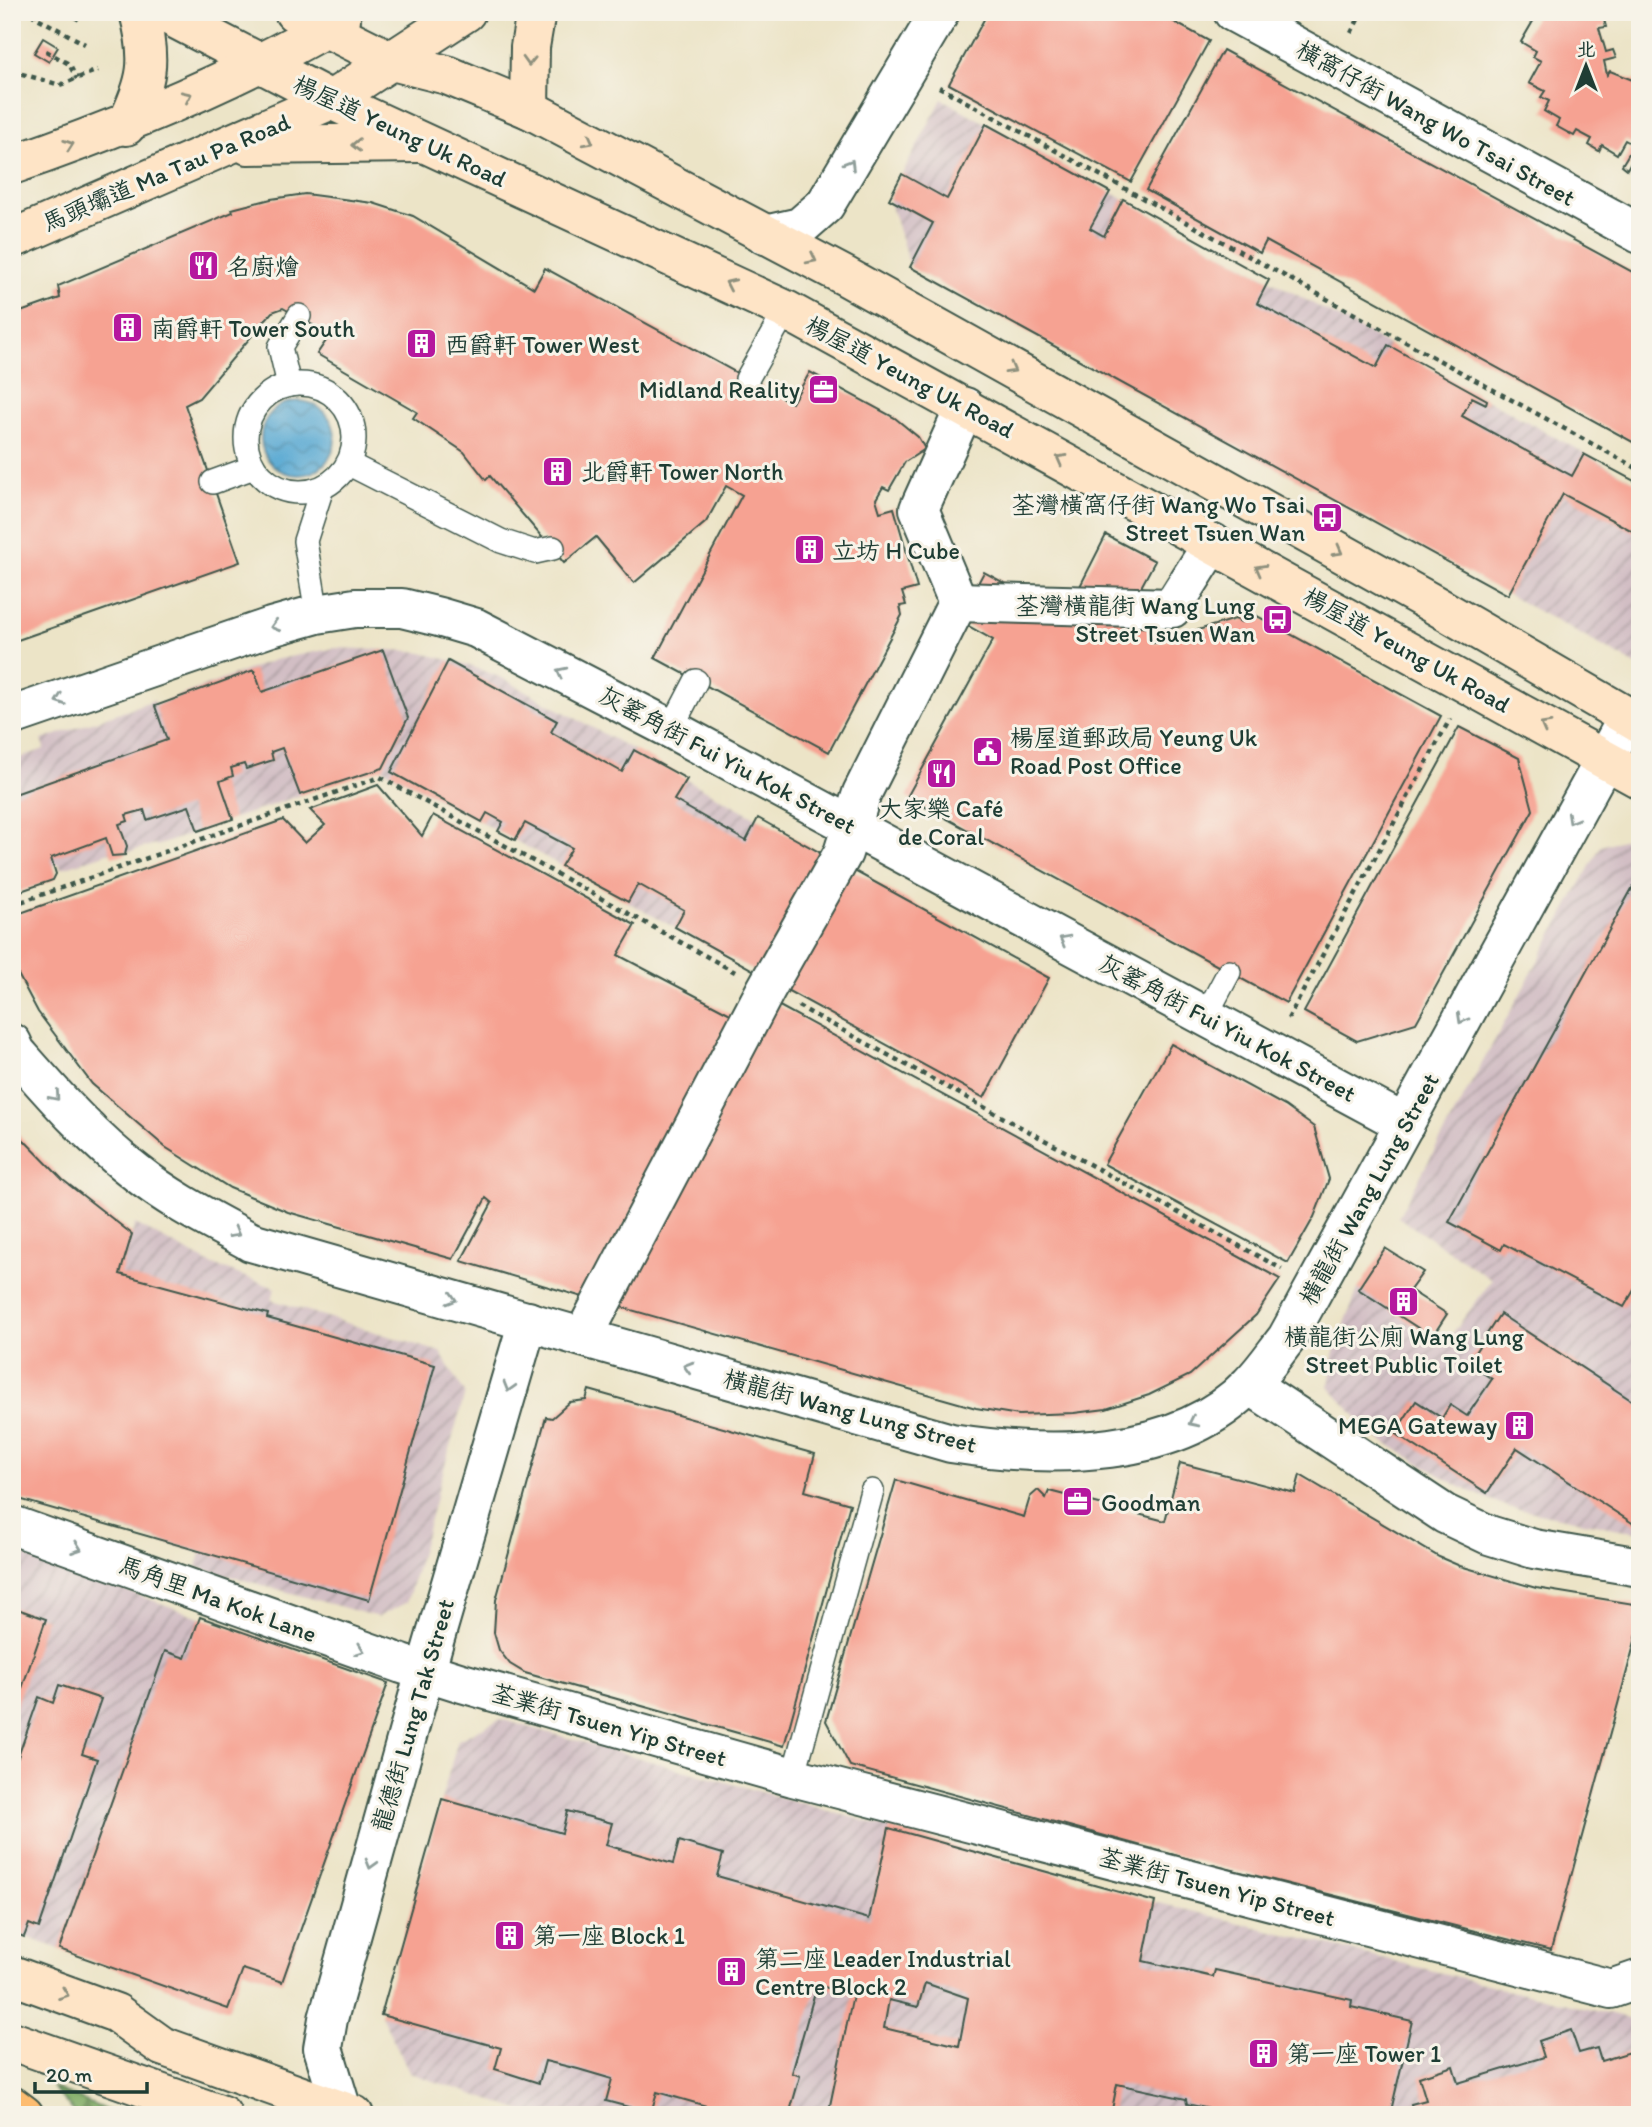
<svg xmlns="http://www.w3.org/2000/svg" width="1652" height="2127" viewBox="0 0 1652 2127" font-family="Itim,'LXGW WenKai TC',sans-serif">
  <defs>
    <pattern id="industrial-furrows" width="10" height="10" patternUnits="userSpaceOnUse" patternTransform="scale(1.75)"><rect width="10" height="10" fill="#d2bec4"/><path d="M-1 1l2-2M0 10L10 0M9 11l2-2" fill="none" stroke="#aa9ca0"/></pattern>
    <pattern id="forest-firs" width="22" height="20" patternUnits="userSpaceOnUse" patternTransform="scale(1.75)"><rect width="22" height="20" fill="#7eaa62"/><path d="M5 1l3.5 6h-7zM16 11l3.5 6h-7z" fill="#678c52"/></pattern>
    <pattern id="water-waves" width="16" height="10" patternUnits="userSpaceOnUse" patternTransform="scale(1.75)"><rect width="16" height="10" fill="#58a9d3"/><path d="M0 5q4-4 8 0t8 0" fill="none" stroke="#488bac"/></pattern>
  </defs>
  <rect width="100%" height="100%" fill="#f7f3e8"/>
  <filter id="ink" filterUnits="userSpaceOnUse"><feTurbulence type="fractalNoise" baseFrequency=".0143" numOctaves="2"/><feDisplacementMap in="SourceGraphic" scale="14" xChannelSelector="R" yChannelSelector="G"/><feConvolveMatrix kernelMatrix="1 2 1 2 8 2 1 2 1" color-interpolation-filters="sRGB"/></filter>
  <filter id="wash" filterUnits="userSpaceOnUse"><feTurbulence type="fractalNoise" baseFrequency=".00686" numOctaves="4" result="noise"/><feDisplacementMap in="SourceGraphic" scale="28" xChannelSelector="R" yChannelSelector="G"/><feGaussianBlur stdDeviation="1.57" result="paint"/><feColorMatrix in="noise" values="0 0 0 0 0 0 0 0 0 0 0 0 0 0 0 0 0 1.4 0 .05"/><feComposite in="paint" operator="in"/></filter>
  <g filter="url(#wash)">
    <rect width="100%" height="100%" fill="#ece4c7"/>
    <!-- industrial -->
    <g fill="url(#industrial-furrows)">
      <polygon points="942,99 1640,484 1640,667 910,267 889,199"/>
      <polygon points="335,648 414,651 468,665 502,678 826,856 760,974 380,767 156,846 155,844 115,856 110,852 61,869 59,863 54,865 56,874 53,880 12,894 12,761 44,749 42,740 154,700 155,705 274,660"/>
      <polygon points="1640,835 1640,1533 1508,1507 1460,1487 1374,1436 1329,1387 1333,1355 1358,1289 1444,1345 1492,1280 1398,1217 1601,846"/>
      <polygon points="12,1128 63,1180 132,1234 135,1224 211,1264 275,1288 272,1300 440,1352 465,1393 407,1602 378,1617 197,1567 201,1553 12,1497"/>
      <polygon points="12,1551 388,1683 282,1982 243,1969 228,2009 12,1932"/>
      <polygon points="500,1719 1155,1902 1640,2022 1640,2115 534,2115 410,2073 381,2015 458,1740"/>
    </g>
    <!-- forest -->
    <polygon fill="url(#forest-firs)" stroke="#4e744b" stroke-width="2" points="52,2087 117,2115 77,2115"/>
    <!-- water -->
    <circle fill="url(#water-waves)" stroke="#3c7384" stroke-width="2" cx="298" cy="438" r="37"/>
    <g id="blocks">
      <!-- building -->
      <g fill="#f6a292" fill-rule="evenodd">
        <polygon points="988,12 1156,12 1209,41 1131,182 949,84"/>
        <polygon points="1529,12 1602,12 1606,27 1599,28 1606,52 1613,50 1616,58 1604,61 1607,75 1610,71 1635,81 1640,74 1639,167 1631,162 1627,169 1622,165 1634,145 1625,140 1617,154 1602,145 1599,151 1589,145 1592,139 1577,131 1574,136 1556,126 1559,120 1544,111 1549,101 1541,97 1545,91 1529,83 1541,61 1533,57 1536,51 1521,42 1536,16"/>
        <polygon points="43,38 58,47 49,62 34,53"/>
        <polygon points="1223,50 1640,276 1640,446 1266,241 1260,253 1146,190"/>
        <polygon points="986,124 1110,192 1090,228 1104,236 1123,199 1269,280 1257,303 1376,368 1388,345 1487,400 1486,404 1472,397 1462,416 1572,476 1584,454 1640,484 1640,535 1563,494 1508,595 910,267 933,223 889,199 902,174 947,199"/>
        <polygon points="305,194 373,203 413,216 534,288 545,268 792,403 810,372 895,418 918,437 925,449 905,462 889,490 883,487 876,499 880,512 894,508 917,588 902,592 906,605 900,606 902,615 829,752 655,658 742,495 726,486 706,522 634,583 596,537 564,563 490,476 486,480 464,452 413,418 417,412 317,354 330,335 283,308 272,312 199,398 185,405 240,562 12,642 12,315 60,298 58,286 233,212 232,209 271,199"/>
        <polygon points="1106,535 1155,561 1133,602 1148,623 1154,643 1235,619 1241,622 1248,611 1441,716 1286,1003 907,797 993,640 958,620 984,572 1058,612 1069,608"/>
        <polygon points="383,650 408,718 383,768 300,795 282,748 271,752 273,760 246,769 244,764 231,768 233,776 220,781 233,819 198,831 189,806 147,820 144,810 126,815 128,821 119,824 127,846 125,855 112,856 106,838 51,858 56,874 53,880 12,894 12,795 167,740 155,706 254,670 262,692"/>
        <polygon points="448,661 557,721 551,732 622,772 634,750 687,779 674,800 746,841 758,818 826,856 760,974 675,927 684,910 638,884 628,902 561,866 572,848 525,823 515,840 498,831 503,822 487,813 482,822 391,772"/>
        <polygon points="1459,727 1519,758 1533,810 1416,1023 1357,1041 1304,1012"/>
        <polygon points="378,785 422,836 433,815 635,925 618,955 738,1018 586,1298 461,1261 492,1203 486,1198 453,1259 288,1212 230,1188 165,1147 92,1084 38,1012 12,963 12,916 283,820 305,843 325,825 310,810"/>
        <polygon points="849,868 1049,978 984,1098 783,988"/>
        <polygon points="1640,874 1640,1280 1624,1307 1504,1244 1501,1250 1449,1222"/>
        <polygon points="774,1003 1280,1279 1256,1315 1190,1375 1149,1395 1106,1409 1074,1413 1019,1415 976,1408 610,1304"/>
        <polygon points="1171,1044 1285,1106 1314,1127 1329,1179 1314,1217 1288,1263 1104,1164"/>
        <polygon points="12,1128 63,1180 132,1234 120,1274 268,1314 267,1318 435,1365 369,1600 12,1497"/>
        <polygon points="1385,1248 1423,1272 1410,1290 1447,1314 1432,1337 1358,1289"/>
        <polygon points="1500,1314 1640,1406 1640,1528 1517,1448 1487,1493 1395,1433 1416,1401 1442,1418 1450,1405 1467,1416 1492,1379 1468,1363"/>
        <polygon points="589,1390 815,1454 805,1491 850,1504 784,1746 525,1673 510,1664 499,1650 494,1633 496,1600 546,1417 552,1418 570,1402 586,1400"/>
        <polygon points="1180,1463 1295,1493 1300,1475 1439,1557 1460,1566 1536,1588 1640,1605 1640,1623 1551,1950 1193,1860 850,1766 826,1721 896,1480 1024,1517 1030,1497 1038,1490 1046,1498 1049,1491 1165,1521"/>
        <polygon points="12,1607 46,1619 13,1714 12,1714"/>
        <polygon points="200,1617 388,1683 282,1982 243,1969 228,2009 59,1949 165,1651 185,1658"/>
        <polygon points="59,1685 101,1699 82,1754 97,1759 39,1928 29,1924 24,1937 12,1932 12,1774 39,1697 53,1703"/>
        <path d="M442,1799L562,1833L567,1811L612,1823L606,1845L673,1864L679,1841L723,1854L717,1876L869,1919L889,1828L1155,1902L1143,1961L1213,1977L1215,1970L1352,2000L1351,2007L1412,2021L1390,2115H1236L1187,2104L1186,2099L1117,2084L1111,2115H828L853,1995L817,1985L792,2073L800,2076L789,2115H738L657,2092L651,2113L606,2101L612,2079L578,2069L545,2061L539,2083L495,2069L501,2048L381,2015ZM925,1983L968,1998L959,2046L884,2028L889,2000L918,2007Z"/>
        <polygon points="1571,2030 1579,2053 1597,2048 1601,2061 1640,2049 1640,2115 1413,2115 1411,2104 1426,2100 1419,2077 1453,2066 1458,2083 1544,2057 1539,2041"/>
      </g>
    </g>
  </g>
  <g filter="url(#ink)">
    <use href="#blocks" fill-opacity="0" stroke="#3e564a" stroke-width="2"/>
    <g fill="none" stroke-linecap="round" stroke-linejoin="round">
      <defs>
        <g id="lane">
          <polyline points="747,379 786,310"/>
          <circle cx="300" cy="438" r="54"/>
          <polyline points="289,385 280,347 299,316"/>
          <polyline points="349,464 501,541 535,552 553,548"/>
          <polyline points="213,482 254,467"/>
          <polyline points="317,614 305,541 322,488"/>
          <polyline points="671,729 696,681"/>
          <polyline points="1205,1017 1229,972"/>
          <polyline points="793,1777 872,1491"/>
        </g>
        <g id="street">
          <polyline points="1233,12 1640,234"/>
          <polyline points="765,235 800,227 825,205 940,12"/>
          <polyline points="958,602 1172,608 1213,543"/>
          <polyline points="12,716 271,627 317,614 355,608 402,608 439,617 476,628 671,729 1405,1124"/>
          <path d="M12,1043L16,1052C54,1095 91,1138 137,1173C172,1201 213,1221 251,1242L951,1443C1048,1458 1177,1461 1250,1384C1264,1370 1275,1353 1287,1338L1628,717"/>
          <polyline points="583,1337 766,989 843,853 862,793 958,602 919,509 965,407"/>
          <polyline points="1250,1385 1445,1514 1489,1535 1534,1549 1640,1567"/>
          <polyline points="12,1525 402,1664 462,1683 793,1777 1611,1989 1640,1979"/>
          <polyline points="342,2110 323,2048 328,2019 425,1672 528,1321"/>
        </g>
        <g id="secondary">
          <polyline points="162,12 331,100 786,310 1640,779"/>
          <polyline points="294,12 392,61 447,75 529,109 845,276 1435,605 1640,724"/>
          <polyline points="529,109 530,47 536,12"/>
          <path d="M126,126C148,81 152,61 139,12"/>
          <polyline points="248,145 419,143"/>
          <path d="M12,165C125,126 237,80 341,19"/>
          <polyline points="12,239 331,100 466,12"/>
          <polyline points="12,1975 116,2013 162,2046 354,2115"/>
          <polyline points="12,2041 222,2115"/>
        </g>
        <polyline id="highway" points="12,2106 24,2115"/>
      </defs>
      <!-- lane casing -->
      <use href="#lane" stroke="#3e564a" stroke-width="26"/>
      <!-- street casing -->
      <use href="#street" stroke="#3e564a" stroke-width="42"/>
      <!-- secondary casing -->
      <use href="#secondary" stroke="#3e564a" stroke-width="42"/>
      <!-- highway casing -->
      <use href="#highway" stroke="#3e564a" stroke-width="42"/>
      <!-- path -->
      <g stroke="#3e564a" stroke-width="4.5" stroke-dasharray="5 5" stroke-linecap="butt">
        <polyline points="36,12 34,16 85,44"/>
        <polyline points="66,12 83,22"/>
        <polyline points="1351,33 1362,12"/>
        <polyline points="46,51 69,64 77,79"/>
        <polyline points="12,71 60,85 98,70"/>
        <polyline points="939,87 1640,470"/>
        <polyline points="12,905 380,777 735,972"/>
        <polyline points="798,1006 1282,1269"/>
        <polyline points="1288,1019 1450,719"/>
      </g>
      <!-- lane -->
      <use href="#lane" stroke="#fff" stroke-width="23"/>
      <!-- street -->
      <use href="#street" stroke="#fff" stroke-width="38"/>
      <!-- secondary -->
      <use href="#secondary" stroke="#fee4c6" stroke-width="38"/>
      <!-- highway -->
      <use href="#highway" stroke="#fdbc70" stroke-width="38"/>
    </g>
    <!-- one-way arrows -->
    <defs><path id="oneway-chevron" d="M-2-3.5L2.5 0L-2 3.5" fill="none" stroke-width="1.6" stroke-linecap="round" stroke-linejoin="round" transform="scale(1.75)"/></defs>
    <g stroke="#8e907d">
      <use href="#oneway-chevron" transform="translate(529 61) rotate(92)"/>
      <use href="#oneway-chevron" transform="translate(187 96) rotate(-25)"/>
      <use href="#oneway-chevron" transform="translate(589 141) rotate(28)"/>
      <use href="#oneway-chevron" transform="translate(69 145) rotate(-19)"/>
      <use href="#oneway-chevron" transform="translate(356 145) rotate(179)"/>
      <use href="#oneway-chevron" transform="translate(812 259) rotate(27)"/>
      <use href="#oneway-chevron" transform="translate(730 284) rotate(-155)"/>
      <use href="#oneway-chevron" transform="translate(1011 369) rotate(29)"/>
      <use href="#oneway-chevron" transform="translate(1061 459) rotate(-151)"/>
      <use href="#oneway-chevron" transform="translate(1338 551) rotate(29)"/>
      <use href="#oneway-chevron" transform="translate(1260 569) rotate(-151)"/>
      <use href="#oneway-chevron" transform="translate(1545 726) rotate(-151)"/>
      <use href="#oneway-chevron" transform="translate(64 1994) rotate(20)"/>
    </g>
    <g stroke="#8f9e9a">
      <use href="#oneway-chevron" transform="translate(850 164) rotate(-59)"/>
      <use href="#oneway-chevron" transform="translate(275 626) rotate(164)"/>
      <use href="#oneway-chevron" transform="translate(561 672) rotate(-153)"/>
      <use href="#oneway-chevron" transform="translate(60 700) rotate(161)"/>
      <use href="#oneway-chevron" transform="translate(1572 819) rotate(119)"/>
      <use href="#oneway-chevron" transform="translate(1064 940) rotate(-152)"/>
      <use href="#oneway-chevron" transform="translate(1462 1019) rotate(119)"/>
      <use href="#oneway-chevron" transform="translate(55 1096) rotate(49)"/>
      <use href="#oneway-chevron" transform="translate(235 1233) rotate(29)"/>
      <use href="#oneway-chevron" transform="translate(452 1299) rotate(16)"/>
      <use href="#oneway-chevron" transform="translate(688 1367) rotate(-164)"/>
      <use href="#oneway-chevron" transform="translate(509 1387) rotate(106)"/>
      <use href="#oneway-chevron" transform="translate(1193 1422) rotate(154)"/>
      <use href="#oneway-chevron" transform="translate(77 1548) rotate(20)"/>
      <use href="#oneway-chevron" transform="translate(360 1650) rotate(20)"/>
      <use href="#oneway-chevron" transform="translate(371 1864) rotate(106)"/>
    </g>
  </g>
  <!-- icons -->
  <defs>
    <symbol id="restaurant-square" viewBox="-11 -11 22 22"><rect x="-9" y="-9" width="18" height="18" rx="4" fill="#b5179e" stroke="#f7f3e8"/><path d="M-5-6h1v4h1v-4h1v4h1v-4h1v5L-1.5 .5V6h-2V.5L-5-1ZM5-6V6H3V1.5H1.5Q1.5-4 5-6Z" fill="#fff"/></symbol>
    <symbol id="building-square" viewBox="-11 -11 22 22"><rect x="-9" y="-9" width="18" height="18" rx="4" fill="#b5179e" stroke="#f7f3e8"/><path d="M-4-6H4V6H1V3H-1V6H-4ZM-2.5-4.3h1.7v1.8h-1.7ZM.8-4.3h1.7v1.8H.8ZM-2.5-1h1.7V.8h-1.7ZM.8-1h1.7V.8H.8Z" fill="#fff"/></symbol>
    <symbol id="office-square" viewBox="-11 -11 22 22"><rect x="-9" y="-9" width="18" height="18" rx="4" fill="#b5179e" stroke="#f7f3e8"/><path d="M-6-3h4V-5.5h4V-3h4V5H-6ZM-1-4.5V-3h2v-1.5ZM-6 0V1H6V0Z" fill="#fff"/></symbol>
    <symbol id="bus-square" viewBox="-11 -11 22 22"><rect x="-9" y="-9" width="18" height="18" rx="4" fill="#b5179e" stroke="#f7f3e8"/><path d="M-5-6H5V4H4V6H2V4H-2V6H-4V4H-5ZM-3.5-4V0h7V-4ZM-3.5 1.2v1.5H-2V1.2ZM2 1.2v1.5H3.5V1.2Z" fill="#fff"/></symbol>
    <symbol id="civic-square" viewBox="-11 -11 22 22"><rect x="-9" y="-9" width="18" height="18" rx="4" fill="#b5179e" stroke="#f7f3e8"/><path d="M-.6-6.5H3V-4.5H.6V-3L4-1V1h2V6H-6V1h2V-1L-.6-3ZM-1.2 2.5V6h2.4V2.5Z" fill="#fff"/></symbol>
  </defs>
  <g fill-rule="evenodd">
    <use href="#restaurant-square" x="186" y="248" width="35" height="35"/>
    <use href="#building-square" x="110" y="310" width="35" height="35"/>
    <use href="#building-square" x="404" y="326" width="35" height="35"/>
    <use href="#office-square" x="806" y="372" width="35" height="35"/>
    <use href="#building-square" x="540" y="454" width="35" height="35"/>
    <use href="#bus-square" x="1310" y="500" width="35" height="35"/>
    <use href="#building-square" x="792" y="532" width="35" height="35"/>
    <use href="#bus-square" x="1260" y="602" width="35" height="35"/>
    <use href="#civic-square" x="970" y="734" width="35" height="35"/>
    <use href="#restaurant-square" x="924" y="756" width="35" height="35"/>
    <use href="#building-square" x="1386" y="1284" width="35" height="35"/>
    <use href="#building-square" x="1502" y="1408" width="35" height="35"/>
    <use href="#office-square" x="1060" y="1484" width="35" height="35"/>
    <use href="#building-square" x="492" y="1918" width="35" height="35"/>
    <use href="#building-square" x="714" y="1954" width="35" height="35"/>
    <use href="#building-square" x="1246" y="2036" width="35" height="35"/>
  </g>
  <g text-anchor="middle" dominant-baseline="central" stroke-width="6" stroke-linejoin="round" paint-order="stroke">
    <!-- street labels -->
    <g font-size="24" fill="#1f3d34" stroke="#f7f3e8">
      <text transform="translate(1436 123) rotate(29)">橫窩仔街 Wang Wo Tsai Street</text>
      <text transform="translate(400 131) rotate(25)">楊屋道 Yeung Uk Road</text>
      <text transform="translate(166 172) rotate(-23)">馬頭壩道 Ma Tau Pa Road</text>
      <text transform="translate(910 377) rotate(28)">楊屋道 Yeung Uk Road</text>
      <text transform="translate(1407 650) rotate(29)">楊屋道 Yeung Uk Road</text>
      <text transform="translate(728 760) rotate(28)">灰窰角街 Fui Yiu Kok Street</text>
      <text transform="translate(1228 1028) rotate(28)">灰窰角街 Fui Yiu Kok Street</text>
      <text transform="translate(1369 1189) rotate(-61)">橫龍街 Wang Lung Street</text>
      <text transform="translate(850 1411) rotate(15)">橫龍街 Wang Lung Street</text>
      <text transform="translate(218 1599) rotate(20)">馬角里 Ma Kok Lane</text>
      <text transform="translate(413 1715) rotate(-74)">龍德街 Lung Tak Street</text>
      <text transform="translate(609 1725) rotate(16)">荃業街 Tsuen Yip Street</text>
      <text transform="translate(1217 1887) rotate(15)">荃業街 Tsuen Yip Street</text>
    </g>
    <!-- poi labels -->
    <g font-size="24" fill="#1f3d34" stroke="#f7f3e8" text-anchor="start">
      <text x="227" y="266">名廚燴</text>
      <text x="151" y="328">南爵軒 Tower South</text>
      <text x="445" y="344">西爵軒 Tower West</text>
      <text x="800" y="389" text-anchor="end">Midland Reality</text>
      <text x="581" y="471">北爵軒 Tower North</text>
      <text x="1305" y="504" text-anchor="end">荃灣橫窩仔街 Wang Wo Tsai<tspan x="1305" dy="28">Street Tsuen Wan</tspan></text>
      <text x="832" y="550">立坊 H Cube</text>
      <text x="1255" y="605" text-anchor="end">荃灣橫龍街 Wang Lung<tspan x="1255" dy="28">Street Tsuen Wan</tspan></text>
      <text x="1010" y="737">楊屋道郵政局 Yeung Uk<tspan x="1010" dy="28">Road Post Office</tspan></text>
      <text x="941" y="808" text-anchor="middle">大家樂 Café<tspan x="941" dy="28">de Coral</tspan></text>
      <text x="1404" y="1336" text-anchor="middle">橫龍街公廁 Wang Lung<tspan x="1404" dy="28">Street Public Toilet</tspan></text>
      <text x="1497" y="1425" text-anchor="end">MEGA Gateway</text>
      <text x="1101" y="1502">Goodman</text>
      <text x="533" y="1935">第一座 Block 1</text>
      <text x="755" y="1958">第二座 Leader Industrial<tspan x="755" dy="28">Centre Block 2</tspan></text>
      <text x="1287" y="2053">第一座 Tower 1</text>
    </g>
  </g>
  <!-- margin -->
  <rect width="1652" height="2127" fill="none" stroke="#f7f3e8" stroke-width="42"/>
  <!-- north arrow -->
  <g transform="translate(1586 66)" stroke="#f7f3e8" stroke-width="5" paint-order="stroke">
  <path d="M0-5L12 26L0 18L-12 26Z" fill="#1f3d34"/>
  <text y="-10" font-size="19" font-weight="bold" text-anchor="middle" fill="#1f3d34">北</text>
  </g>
  <!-- scale -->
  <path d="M35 2082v10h112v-10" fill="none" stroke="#1f3d34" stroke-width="3.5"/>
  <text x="46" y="2082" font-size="21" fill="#1f3d34" stroke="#f7f3e8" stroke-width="5" paint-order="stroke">20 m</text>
</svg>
